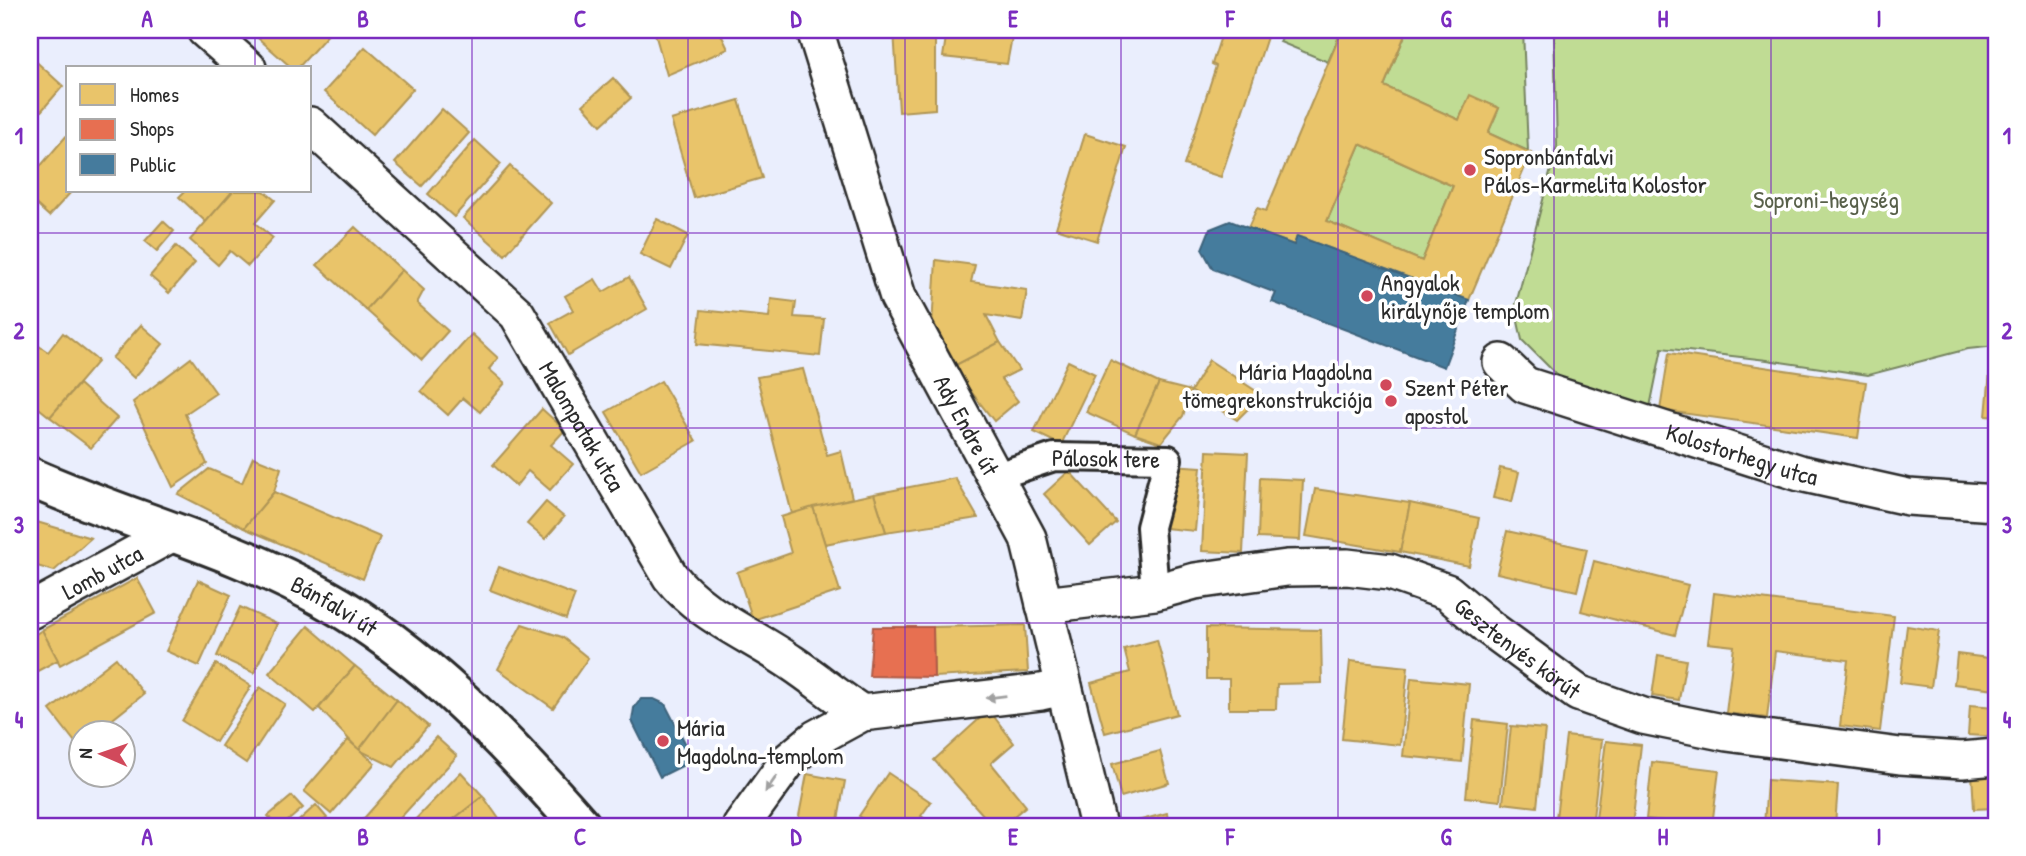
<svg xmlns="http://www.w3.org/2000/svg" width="2026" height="856" viewBox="0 0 2026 856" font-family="'Patrick Hand',sans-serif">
  <rect width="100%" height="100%" fill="#eaeefd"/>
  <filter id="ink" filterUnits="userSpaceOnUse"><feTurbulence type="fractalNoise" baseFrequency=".0143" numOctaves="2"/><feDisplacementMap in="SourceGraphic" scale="14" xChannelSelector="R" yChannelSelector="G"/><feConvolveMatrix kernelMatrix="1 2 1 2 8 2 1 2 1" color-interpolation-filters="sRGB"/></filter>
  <g filter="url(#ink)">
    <!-- green -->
    <g fill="#c0dc94" stroke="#768460" stroke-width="2">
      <polygon points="1285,30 1342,30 1328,62 1280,42"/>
      <polygon points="1407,30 1523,30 1528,151 1488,133 1499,108 1470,96 1459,120 1384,86"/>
      <polygon points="1554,30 1996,30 1996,346 1968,349 1868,375 1767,360 1662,348 1650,407 1559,377 1522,340 1515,308 1557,146"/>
      <polygon points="1360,144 1453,186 1422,261 1327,221"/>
    </g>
    <!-- homes -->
    <g fill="#e9c46a" stroke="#b09657" stroke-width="2" fill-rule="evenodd">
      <polygon points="253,30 332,30 298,68 292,68 251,32"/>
      <polygon points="654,30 719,30 728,49 667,75"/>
      <polygon points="894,30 935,30 935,109 899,112"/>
      <polygon points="947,30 1012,37 1007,64 943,57"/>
      <polygon points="1223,30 1246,30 1267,37 1221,177 1184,165 1216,66 1212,64"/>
      <path d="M1342,30H1407L1384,86L1459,120L1470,95L1499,108L1488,133L1531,153L1469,300L1297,236L1294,245L1248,228L1257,208L1266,211ZM1360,144L1453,186L1422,261L1327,221Z"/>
      <polygon points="365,47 413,89 372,135 324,92"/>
      <polygon points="30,56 63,86 30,124"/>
      <polygon points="613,78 631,98 601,125 583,105"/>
      <polygon points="739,100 762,178 694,198 671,120"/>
      <polygon points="442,109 469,133 422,186 395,163"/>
      <polygon points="68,134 68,191 72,191 49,216 30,199 30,178"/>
      <polygon points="1085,134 1126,147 1097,241 1056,228"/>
      <polygon points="475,140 501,164 454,217 428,194"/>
      <polygon points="510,166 551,203 505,255 463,218"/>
      <polygon points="185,191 233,191 206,222 179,197"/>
      <polygon points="233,191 264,191 275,200 255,223 273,238 248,266 230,251 218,265 190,240"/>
      <polygon points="657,219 688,235 671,269 640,254"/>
      <polygon points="163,221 174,231 157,251 145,241"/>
      <polygon points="355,227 402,270 366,310 317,265"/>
      <polygon points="176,246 195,263 169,293 150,276"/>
      <polygon points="936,260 975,265 971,282 1027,290 1022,321 986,315 1000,342 952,367 932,327"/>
      <polygon points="402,270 424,290 417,303 448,331 422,360 366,310"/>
      <polygon points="629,277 647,309 568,355 550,323 573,310 565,296 595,279 603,292"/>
      <polygon points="771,299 796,302 794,317 824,319 820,356 697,344 701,310 769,317"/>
      <polygon points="141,325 163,344 134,378 112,358"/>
      <polygon points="63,333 98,361 50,417 30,401 30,340 48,352"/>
      <polygon points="472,334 498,358 489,369 505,383 480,412 463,398 448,415 421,391"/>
      <polygon points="1000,342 1019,370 1001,379 1018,401 994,421 952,367"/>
      <polygon points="1669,353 1866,382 1858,438 1660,410"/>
      <polygon points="191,358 216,393 185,414 207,464 173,487 133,402"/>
      <polygon points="1110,360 1159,383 1135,434 1086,412"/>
      <polygon points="1209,360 1262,395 1237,420 1191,391"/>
      <polygon points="1991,360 1996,361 1996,417 1986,416"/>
      <polygon points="1068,361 1095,374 1061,445 1034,432"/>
      <polygon points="803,369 827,455 841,451 852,498 792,514 757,377"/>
      <polygon points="661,381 696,441 641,472 606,412"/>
      <polygon points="1159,383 1191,391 1183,416 1161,443 1135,434"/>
      <polygon points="79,384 117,418 91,448 50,417"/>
      <polygon points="542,409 565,430 551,445 573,464 550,490 528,471 516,486 493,465"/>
      <polygon points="1207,451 1248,453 1243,553 1202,551"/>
      <polygon points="253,457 281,468 274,492 244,528 178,494 209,469 242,483"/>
      <polygon points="1171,465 1201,467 1195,531 1165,528"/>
      <polygon points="1500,468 1519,472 1512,502 1493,498"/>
      <polygon points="1069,471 1116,522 1090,545 1044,494"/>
      <polygon points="955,478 978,518 886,532 874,494"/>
      <polygon points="1260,478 1303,480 1300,540 1258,538"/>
      <polygon points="1315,489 1410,503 1400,552 1306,536"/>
      <polygon points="274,492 380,537 363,579 244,528"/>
      <polygon points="874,494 886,532 825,544 813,507"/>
      <polygon points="546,502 564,517 545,539 527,524"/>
      <polygon points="1410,503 1479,518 1469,566 1400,552"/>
      <polygon points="813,507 840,591 753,620 737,572 791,553 781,517"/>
      <polygon points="30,520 91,538 54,571 30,564"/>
      <polygon points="1507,531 1587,549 1577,591 1497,573"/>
      <polygon points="1594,561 1688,585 1675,635 1581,611"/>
      <polygon points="499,567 575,595 566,619 490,590"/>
      <polygon points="137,578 156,613 60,665 42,630"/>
      <polygon points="198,580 231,595 199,666 166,651"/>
      <polygon points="1714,593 1894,616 1880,731 1840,726 1848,660 1775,651 1767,718 1726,713 1734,646 1708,643"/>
      <polygon points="240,607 277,624 254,673 217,656"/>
      <polygon points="522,624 562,637 588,658 553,708 498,669"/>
      <polygon points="1025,625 1028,672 934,677 933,627"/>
      <polygon points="308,626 355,666 315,712 269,673"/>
      <polygon points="1907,626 1939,631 1931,687 1900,683"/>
      <polygon points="1206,628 1321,630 1322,683 1277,684 1276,709 1229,709 1229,679 1206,679"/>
      <polygon points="42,630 58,660 30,675 30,638"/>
      <polygon points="1157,640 1177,714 1105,733 1091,683 1130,672 1124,649"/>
      <polygon points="1957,654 1996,659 1996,689 1954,684"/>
      <polygon points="1658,655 1686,660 1679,700 1652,696"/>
      <polygon points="116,658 144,694 94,734 80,734 80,744 78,746 50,710"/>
      <polygon points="1350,661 1408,667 1400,745 1342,739"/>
      <polygon points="216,664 251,686 216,742 182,721"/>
      <polygon points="355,666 397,700 359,750 319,708"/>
      <polygon points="1411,678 1469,684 1462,762 1403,756"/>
      <polygon points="260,687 285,704 246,763 221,746"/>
      <polygon points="33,691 41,711 30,715 30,692"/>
      <polygon points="397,700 428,726 394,767 359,750"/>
      <polygon points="1970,705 1996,707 1996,737 1968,735"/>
      <polygon points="989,710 1014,743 991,763 1026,806 1002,826 993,826 934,760"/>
      <polygon points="1474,720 1508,724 1500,801 1466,797"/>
      <polygon points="1511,726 1545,729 1537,807 1503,803"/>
      <polygon points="1566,736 1602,740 1592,826 1555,826"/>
      <polygon points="436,737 457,756 393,826 357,826"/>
      <polygon points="348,740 375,763 331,814 304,791"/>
      <polygon points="1606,741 1641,745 1632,826 1595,826"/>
      <polygon points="1160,751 1169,783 1121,797 1112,764"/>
      <polygon points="1652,762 1719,770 1712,826 1646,819"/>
      <polygon points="461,772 483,796 445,826 409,826"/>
      <polygon points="888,773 931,802 921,816 936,826 874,826 859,816"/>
      <polygon points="807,774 845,781 837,826 797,826"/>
      <polygon points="1972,774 1996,774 1996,808 1974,809"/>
      <polygon points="1767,780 1838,785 1835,826 1764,826"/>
      <polygon points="292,796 303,808 282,826 277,826 268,816"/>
      <polygon points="483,796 504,826 445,826"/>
      <polygon points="316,805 327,818 318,826 293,826"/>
      <polygon points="1167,813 1170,826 1119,826"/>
    </g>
    <!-- shops -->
    <polygon fill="#e76f51" stroke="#af5b46" stroke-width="2" points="873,627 933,627 934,677 869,676"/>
    <!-- public -->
    <g fill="#457b9d" stroke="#3d637b" stroke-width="2">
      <polygon points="1230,221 1294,245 1297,236 1469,300 1444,367 1272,302 1276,293 1213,269 1202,249 1210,229"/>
      <polygon points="641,699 654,699 665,704 694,760 660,777 632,721 634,708"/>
    </g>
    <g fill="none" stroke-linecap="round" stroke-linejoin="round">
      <defs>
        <g id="pedestrian">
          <path id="s1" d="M997,476L1054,457L1168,459L1150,527L1155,592"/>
        </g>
        <g id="minor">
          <polyline points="205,30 248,68"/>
          <path id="s2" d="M815,30L898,297L1028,538L1098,826"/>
          <path id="s3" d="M310,125L517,314L670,576C700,615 752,635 792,663C816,679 837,697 862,713"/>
          <path id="s4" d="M1501,362L1525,385L1800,473L1908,497L1996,503"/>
          <path id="s5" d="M1044,605L1155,592L1195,581L1287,568L1347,567L1390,572L1447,592L1491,629L1578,693L1643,716L1727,733L1900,756L1962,760L1996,757"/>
          <path id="s6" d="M30,611L175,532"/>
          <polyline points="741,826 788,761 816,738 862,713 1041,692 1064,687"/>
        </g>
        <g id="tertiary">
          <path id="s7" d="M30,477C126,520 231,546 324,598C422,652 508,743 581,826"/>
        </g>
      </defs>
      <!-- pedestrian casing -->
      <use href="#pedestrian" stroke="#2b2b2b" stroke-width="32"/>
      <!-- minor casing -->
      <use href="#minor" stroke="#2b2b2b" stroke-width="40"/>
      <!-- tertiary casing -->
      <use href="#tertiary" stroke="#2b2b2b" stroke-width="44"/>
      <!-- pedestrian -->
      <use href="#pedestrian" stroke="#fff" stroke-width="26"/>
      <!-- minor -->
      <use href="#minor" stroke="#fff" stroke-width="35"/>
      <!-- tertiary -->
      <use href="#tertiary" stroke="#fff" stroke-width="38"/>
    </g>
    <!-- one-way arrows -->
    <defs><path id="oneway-solid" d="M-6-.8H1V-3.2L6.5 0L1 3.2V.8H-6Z" transform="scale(1.75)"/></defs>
    <g fill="#a0a0a0">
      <use href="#oneway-solid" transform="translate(996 697) rotate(173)"/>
      <use href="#oneway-solid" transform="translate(771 784) rotate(125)"/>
    </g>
  </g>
  <!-- grid -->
  <path fill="none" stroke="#7b2cbf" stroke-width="2" stroke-opacity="0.55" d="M255,30V68M472,30V826M688,30V826M905,30V826M1121,30V826M1338,30V826M1554,30V826M1771,30V826M255,191V826M30,233H1996M30,428H1996M30,623H1996"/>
  <!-- markers -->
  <g fill="#d1495b" stroke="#fff" stroke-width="2.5">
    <circle cx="1470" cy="170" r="7"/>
    <circle cx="1367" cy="296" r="7"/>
    <circle cx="1386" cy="385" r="7"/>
    <circle cx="1391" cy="401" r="7"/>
    <circle cx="663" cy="741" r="7"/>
  </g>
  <g text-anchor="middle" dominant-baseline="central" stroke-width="7" stroke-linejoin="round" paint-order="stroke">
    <!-- poi labels -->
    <g font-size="24" fill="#2b2b2b" stroke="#fff" text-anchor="start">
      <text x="1484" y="156">Sopronbánfalvi<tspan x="1484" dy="28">Pálos-Karmelita Kolostor</tspan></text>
      <text x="1381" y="282">Angyalok<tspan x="1381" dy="28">királynője templom</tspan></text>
      <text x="1372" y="371" text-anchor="end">Mária Magdolna<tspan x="1372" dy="28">tömegrekonstrukciója</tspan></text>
      <text x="1405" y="387">Szent Péter<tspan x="1405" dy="28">apostol</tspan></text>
      <text x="677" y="727">Mária<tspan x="677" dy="28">Magdolna-templom</tspan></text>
    </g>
    <!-- park labels -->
    <g font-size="24" fill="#58604a" stroke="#fff">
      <text x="1826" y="199">Soproni-hegység</text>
    </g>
    <!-- street labels -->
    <g font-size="24" fill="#2b2b2b" stroke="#fff">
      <text stroke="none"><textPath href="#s2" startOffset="425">Ady Endre út</textPath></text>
      <text stroke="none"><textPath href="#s3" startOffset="410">Malompatak utca</textPath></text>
      <text stroke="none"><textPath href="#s4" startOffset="261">Kolostorhegy utca</textPath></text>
      <text stroke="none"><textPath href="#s1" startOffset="112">Pálosok tere</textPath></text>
      <text stroke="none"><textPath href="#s6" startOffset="82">Lomb utca</textPath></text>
      <text stroke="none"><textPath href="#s7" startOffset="331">Bánfalvi út</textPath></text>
      <text stroke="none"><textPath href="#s5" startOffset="500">Gesztenyés körút</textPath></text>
    </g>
  </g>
  <!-- margin -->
  <rect width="2026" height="856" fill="none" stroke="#fff" stroke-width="77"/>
  <!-- legend -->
  <rect x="66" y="66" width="245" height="126" fill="#ffffff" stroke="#aaaaaa" stroke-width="2"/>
  <rect x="80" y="84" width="35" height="21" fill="#e9c46a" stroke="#aaaaaa" stroke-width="2"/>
  <text x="130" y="102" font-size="21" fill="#2b2b2b">Homes</text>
  <rect x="80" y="119" width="35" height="21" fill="#e76f51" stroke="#aaaaaa" stroke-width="2"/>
  <text x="130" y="136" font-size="21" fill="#2b2b2b">Shops</text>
  <rect x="80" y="154" width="35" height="21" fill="#457b9d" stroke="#aaaaaa" stroke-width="2"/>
  <text x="130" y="172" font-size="21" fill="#2b2b2b">Public</text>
  <!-- north arrow -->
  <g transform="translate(102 754) rotate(272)"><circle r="33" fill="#ffffff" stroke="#aaaaaa" stroke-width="2"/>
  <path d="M0-5L12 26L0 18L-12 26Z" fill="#d1495b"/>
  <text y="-10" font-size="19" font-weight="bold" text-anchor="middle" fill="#2b2b2b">N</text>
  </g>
  <rect x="38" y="38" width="1950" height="780" fill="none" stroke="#7b2cbf" stroke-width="2.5"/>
  <g font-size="23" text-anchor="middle" font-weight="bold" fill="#7b2cbf">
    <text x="147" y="27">A</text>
    <text x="363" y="27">B</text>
    <text x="580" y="27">C</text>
    <text x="796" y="27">D</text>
    <text x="1013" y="27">E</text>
    <text x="1230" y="27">F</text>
    <text x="1446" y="27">G</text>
    <text x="1663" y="27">H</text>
    <text x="1879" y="27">I</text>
    <text x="19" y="144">1</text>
    <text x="2007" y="144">1</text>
    <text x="19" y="339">2</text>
    <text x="2007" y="339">2</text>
    <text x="19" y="533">3</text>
    <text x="2007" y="533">3</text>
    <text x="19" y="728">4</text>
    <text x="2007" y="728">4</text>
    <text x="147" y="845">A</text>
    <text x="363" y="845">B</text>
    <text x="580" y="845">C</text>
    <text x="796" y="845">D</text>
    <text x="1013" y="845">E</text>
    <text x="1230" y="845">F</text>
    <text x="1446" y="845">G</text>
    <text x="1663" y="845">H</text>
    <text x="1879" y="845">I</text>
  </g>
</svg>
